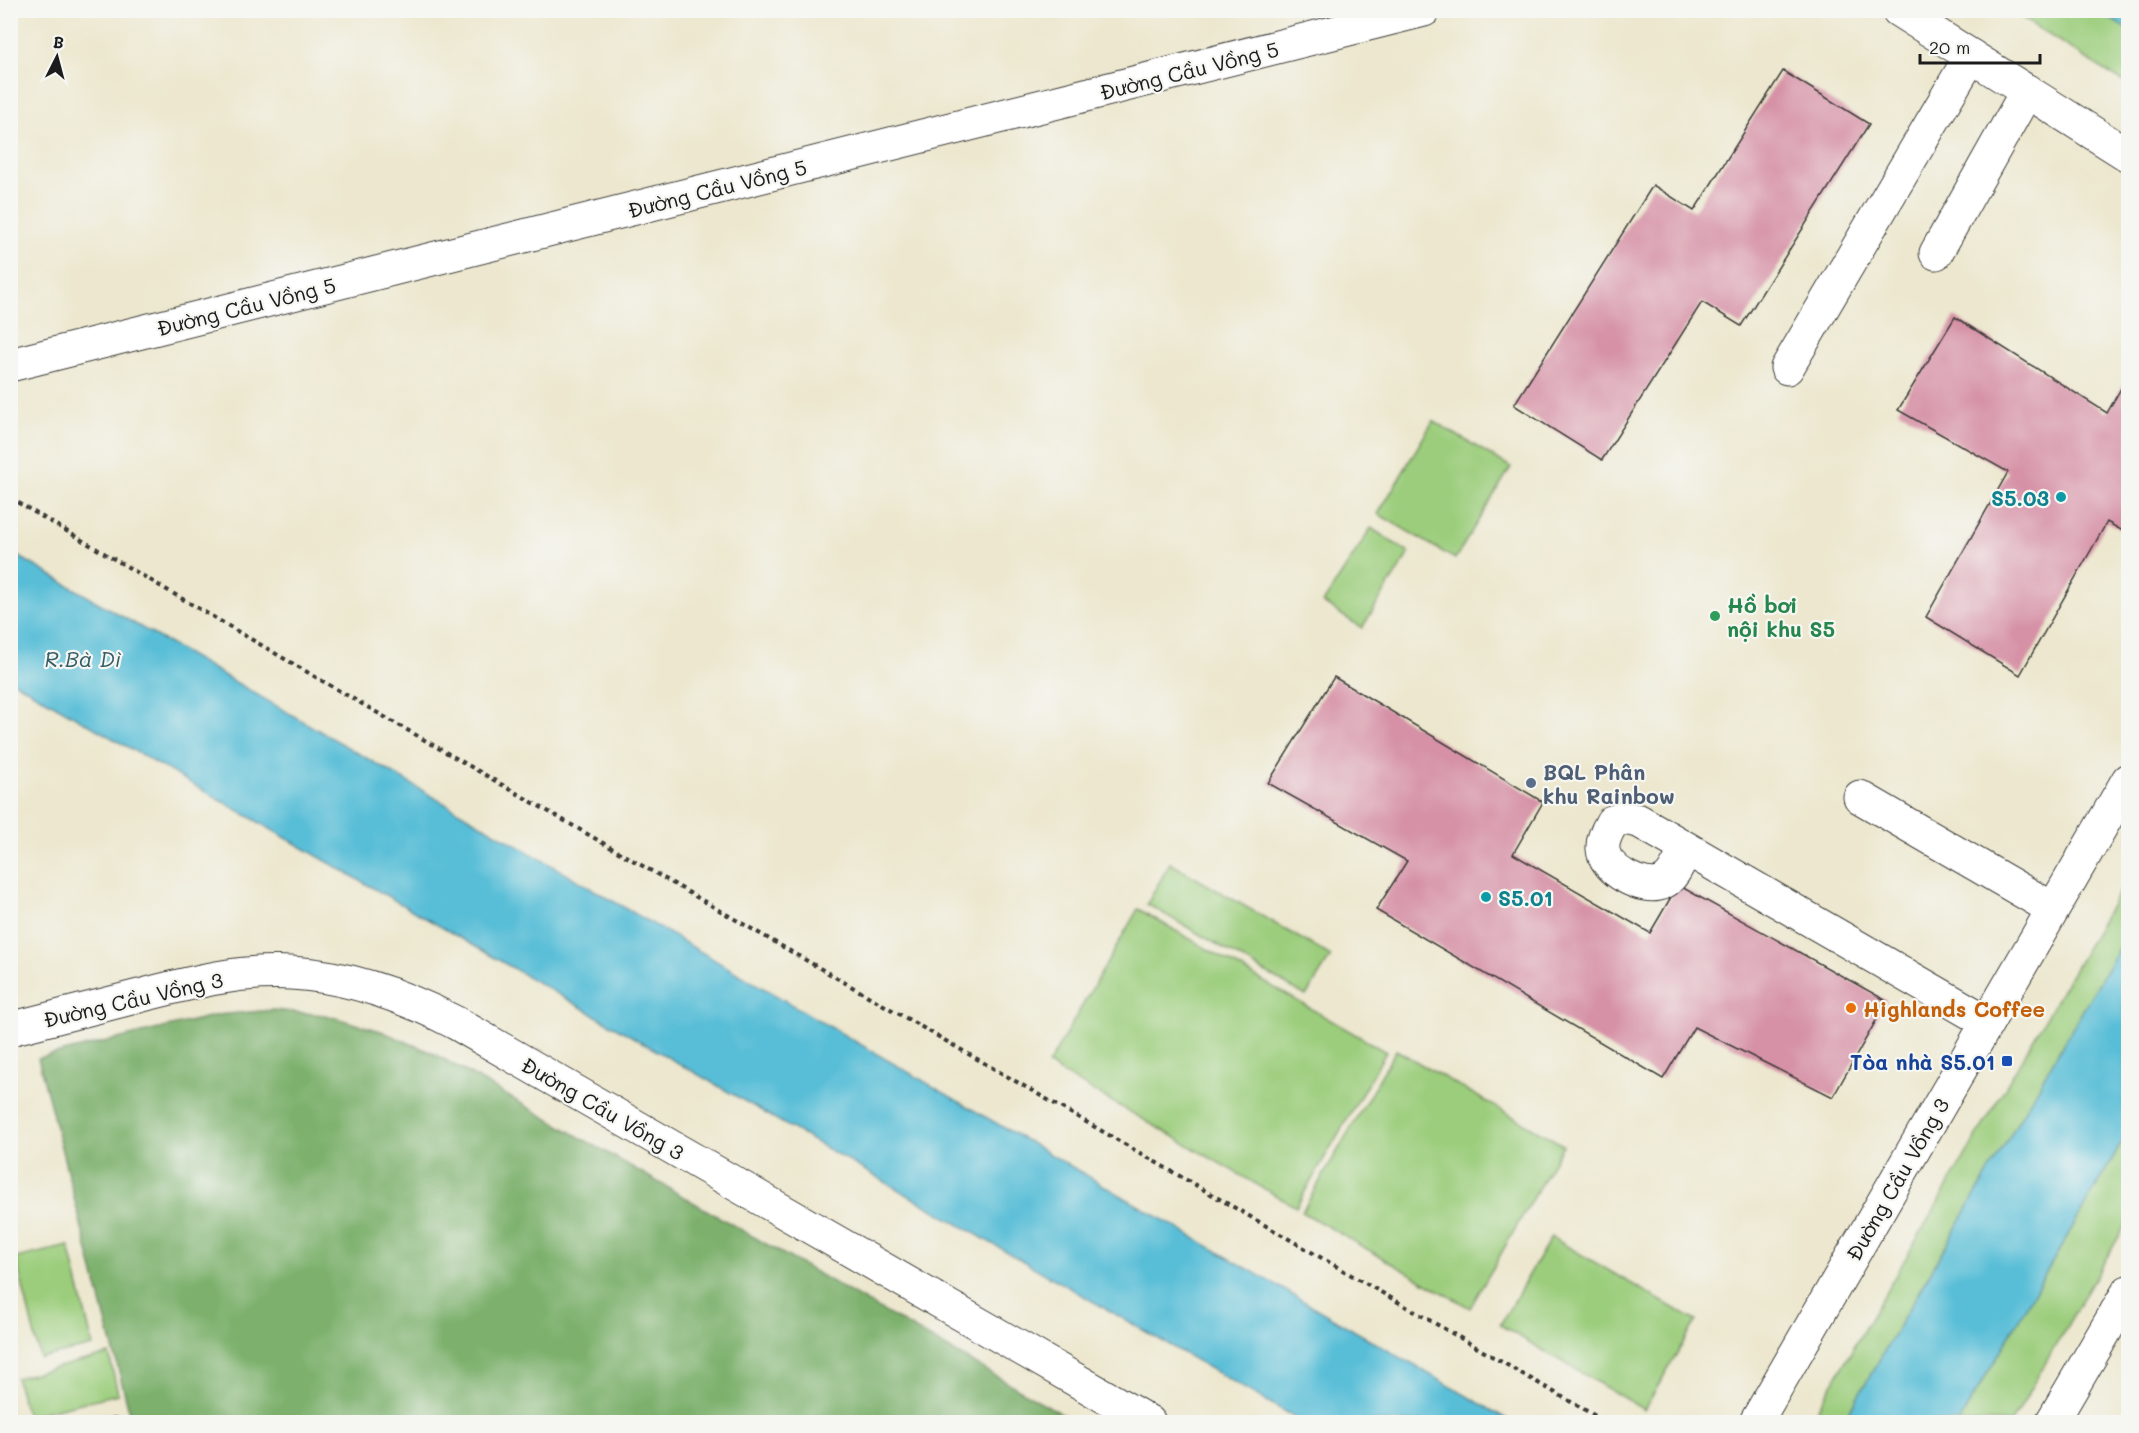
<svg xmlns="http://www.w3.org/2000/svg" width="2139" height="1433" font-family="Mali,sans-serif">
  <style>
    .green { fill: #9bcd7c; stroke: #5c744c; stroke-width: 1.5 }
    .forest { fill: #7cb06c; stroke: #4c6644; stroke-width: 1.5 }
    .water { fill: #59bed7; stroke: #3a6d7a; stroke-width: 1.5 }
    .building { fill: #d691a6 }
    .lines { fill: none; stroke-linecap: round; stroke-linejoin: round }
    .street-casing { stroke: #3b3a37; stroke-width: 35 }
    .highway-casing { stroke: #3b3a37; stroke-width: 35 }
    .path { stroke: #3b3a37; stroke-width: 4; stroke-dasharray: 4.5 4.5; stroke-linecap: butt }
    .street { stroke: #fff; stroke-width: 33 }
    .highway { stroke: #fff; stroke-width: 33 }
    .culture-dot { fill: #0f9aa8; stroke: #f6f6f2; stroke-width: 2 }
    .leisure-dot { fill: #2e9e5b; stroke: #f6f6f2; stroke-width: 2 }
    .service-dot { fill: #5c6f8a; stroke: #f6f6f2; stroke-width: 2 }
    .food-dot { fill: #e8710a; stroke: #f6f6f2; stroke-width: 2 }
    .transit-dot { fill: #1a4fb4; stroke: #f6f6f2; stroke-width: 2 }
    .labels { text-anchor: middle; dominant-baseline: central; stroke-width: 4.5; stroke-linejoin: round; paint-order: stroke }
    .street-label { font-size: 21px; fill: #1c1c1c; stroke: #f6f6f2 }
    .culture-label { font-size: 21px; font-weight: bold; fill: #0d838f; stroke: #f6f6f2; text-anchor: end }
    .leisure-label { font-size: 21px; font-weight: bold; fill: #27864d; stroke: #f6f6f2; text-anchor: start }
    .service-label { font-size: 21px; font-weight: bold; fill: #4e5e75; stroke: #f6f6f2; text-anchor: start }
    .food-label { font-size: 21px; font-weight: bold; fill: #c56008; stroke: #f6f6f2; text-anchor: start }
    .transit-label { font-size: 21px; font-weight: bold; fill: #164399; stroke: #f6f6f2; text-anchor: end }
    .water-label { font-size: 22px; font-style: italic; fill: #345d67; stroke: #f6f6f2 }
  </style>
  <rect width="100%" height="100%" fill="#f6f6f2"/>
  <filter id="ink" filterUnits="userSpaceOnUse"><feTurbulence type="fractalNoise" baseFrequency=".0167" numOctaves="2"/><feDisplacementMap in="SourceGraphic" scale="12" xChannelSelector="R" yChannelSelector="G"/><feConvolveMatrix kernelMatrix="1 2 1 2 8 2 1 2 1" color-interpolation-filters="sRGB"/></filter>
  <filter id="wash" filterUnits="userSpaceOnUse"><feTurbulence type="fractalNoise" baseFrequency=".008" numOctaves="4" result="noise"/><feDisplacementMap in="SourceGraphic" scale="24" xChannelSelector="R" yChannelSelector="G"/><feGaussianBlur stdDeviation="1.35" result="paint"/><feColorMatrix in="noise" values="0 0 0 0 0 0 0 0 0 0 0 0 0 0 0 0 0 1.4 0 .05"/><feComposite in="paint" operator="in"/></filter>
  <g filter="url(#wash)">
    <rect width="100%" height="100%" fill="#ece7ce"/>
    <g class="green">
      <path d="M 2011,11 L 2128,11 L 2128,85 Z"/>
      <path d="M 1433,421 L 1511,467 L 1455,559 L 1378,514 Z"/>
      <path d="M 1371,528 L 1409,553 L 1362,628 L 1323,603 Z"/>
      <path d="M 1170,863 L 1331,956 L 1306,996 L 1147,904 Z"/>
      <path d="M 2128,877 L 2128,933 L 1843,1422 L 1810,1422 Z"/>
      <path d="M 1138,909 L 1386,1052 L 1296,1207 L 1048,1065 Z"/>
      <path d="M 1396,1050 L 1563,1145 L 1470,1308 L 1302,1212 Z"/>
      <path d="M 2128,1132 L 2128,1221 L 2011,1422 L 1959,1422 Z"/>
      <path d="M 1551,1237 L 1696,1321 L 1644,1410 L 1500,1325 Z"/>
      <path d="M 69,1246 L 93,1346 L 40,1358 L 16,1258 Z"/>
      <path d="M 109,1354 L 118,1394 L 27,1416 L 16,1378 Z"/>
    </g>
    <path class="forest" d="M 272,1010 L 325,1015 L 381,1031 L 435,1054 L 1076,1422 L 132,1422 L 38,1058 L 217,1015 Z"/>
    <g class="water">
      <path d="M 2098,11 L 2128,11 L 2128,30 Z"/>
      <path d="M 11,552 L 1512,1422 L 1303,1422 L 11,680 Z"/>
      <path d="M 2128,933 L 2128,1132 L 1959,1422 L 1843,1422 Z"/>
    </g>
    <g id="blocks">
      <g class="building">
        <path d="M 1783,71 L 1869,124 L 1741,326 L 1702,302 L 1602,460 L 1514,405 L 1653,185 L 1694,211 Z"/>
        <path d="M 1955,317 L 2107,413 L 2128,376 L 2128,534 L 2107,522 L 2020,675 L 1926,617 L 2008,472 L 1898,410 Z"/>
        <path d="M 1334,677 L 1543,802 L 1513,854 L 1650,933 L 1678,885 L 1887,1001 L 1833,1097 L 1694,1027 L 1663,1079 L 1376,910 L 1407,861 L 1268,783 Z"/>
      </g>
    </g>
  </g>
  <g filter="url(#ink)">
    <use href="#blocks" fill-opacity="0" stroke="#3b3a37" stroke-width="1.5"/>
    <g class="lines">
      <defs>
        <g id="street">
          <path d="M 1898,10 L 2128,155"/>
          <path d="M 1936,253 L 2027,91"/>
          <path d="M 10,365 L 1424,10"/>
          <path d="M 1787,368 L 1971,56"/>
          <path d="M 1860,797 L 2053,909"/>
          <path d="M 1686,849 C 1680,860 1674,878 1662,883 C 1643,891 1604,870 1603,849 C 1602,839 1608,830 1612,822 L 1624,818 L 1639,821 L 1987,1022"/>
          <path d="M 10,1029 C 53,1018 96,1007 139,996 C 190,983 237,970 291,973 C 350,976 404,996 456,1023 L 1149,1422"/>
          <path d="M 1756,1422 L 2128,780"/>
        </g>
        <path id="highway" d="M 2052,1422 L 2128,1292"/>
      </defs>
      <use href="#street" class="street-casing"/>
      <use href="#highway" class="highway-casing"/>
      <g class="path">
        <path d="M 10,498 L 331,686 L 1606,1422"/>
        <path d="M 93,1422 L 115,1418 L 116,1422"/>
      </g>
      <use href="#street" class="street"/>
      <use href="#highway" class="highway"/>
    </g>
  </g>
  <g class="culture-dot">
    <circle cx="2061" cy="497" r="6"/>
    <circle cx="1486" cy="897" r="6"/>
  </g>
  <circle class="leisure-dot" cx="1715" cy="616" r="6"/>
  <circle class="service-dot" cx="1531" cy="783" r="6"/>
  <circle class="food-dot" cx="1851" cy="1008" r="6"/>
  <rect class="transit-dot" x="2001" y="1055" width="12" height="12" rx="3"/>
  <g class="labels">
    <g class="street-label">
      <text transform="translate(1189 70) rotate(-14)">Đường Cầu Vồng 5</text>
      <text transform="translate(717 188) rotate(-14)">Đường Cầu Vồng 5</text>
      <text transform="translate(246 306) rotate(-14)">Đường Cầu Vồng 5</text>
      <text transform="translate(133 999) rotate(-13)">Đường Cầu Vồng 3</text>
      <text transform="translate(603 1108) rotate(30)">Đường Cầu Vồng 3</text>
      <text transform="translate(1897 1179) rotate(-60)">Đường Cầu Vồng 3</text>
    </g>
    <g class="culture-label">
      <text x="2049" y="497">S5.03</text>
      <text x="1498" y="897" text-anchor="start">S5.01</text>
    </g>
    <g class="leisure-label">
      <text x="1727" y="604">Hồ bơi<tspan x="1727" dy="24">nội khu S5</tspan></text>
    </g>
    <g class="service-label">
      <text x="1543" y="771">BQL Phân<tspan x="1543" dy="24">khu Rainbow</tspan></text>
    </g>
    <g class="food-label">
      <text x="1863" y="1008">Highlands Coffee</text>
    </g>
    <g class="transit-label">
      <text x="1995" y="1061">Tòa nhà S5.01</text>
    </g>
    <g class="water-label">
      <text x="83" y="658">R.Bà Dì</text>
    </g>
  </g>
  <rect width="2139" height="1433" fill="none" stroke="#f6f6f2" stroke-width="36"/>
  <g transform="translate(57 57) rotate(6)" stroke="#f6f6f2" stroke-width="4.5" paint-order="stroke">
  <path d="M0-4.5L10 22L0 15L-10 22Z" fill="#1c1c1c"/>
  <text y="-9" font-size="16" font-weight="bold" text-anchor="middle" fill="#1c1c1c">B</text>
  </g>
  <path d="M1920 54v9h120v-9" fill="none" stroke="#1c1c1c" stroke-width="3"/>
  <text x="1929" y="54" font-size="18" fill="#1c1c1c" stroke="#f6f6f2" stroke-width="4.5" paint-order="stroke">20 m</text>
</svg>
